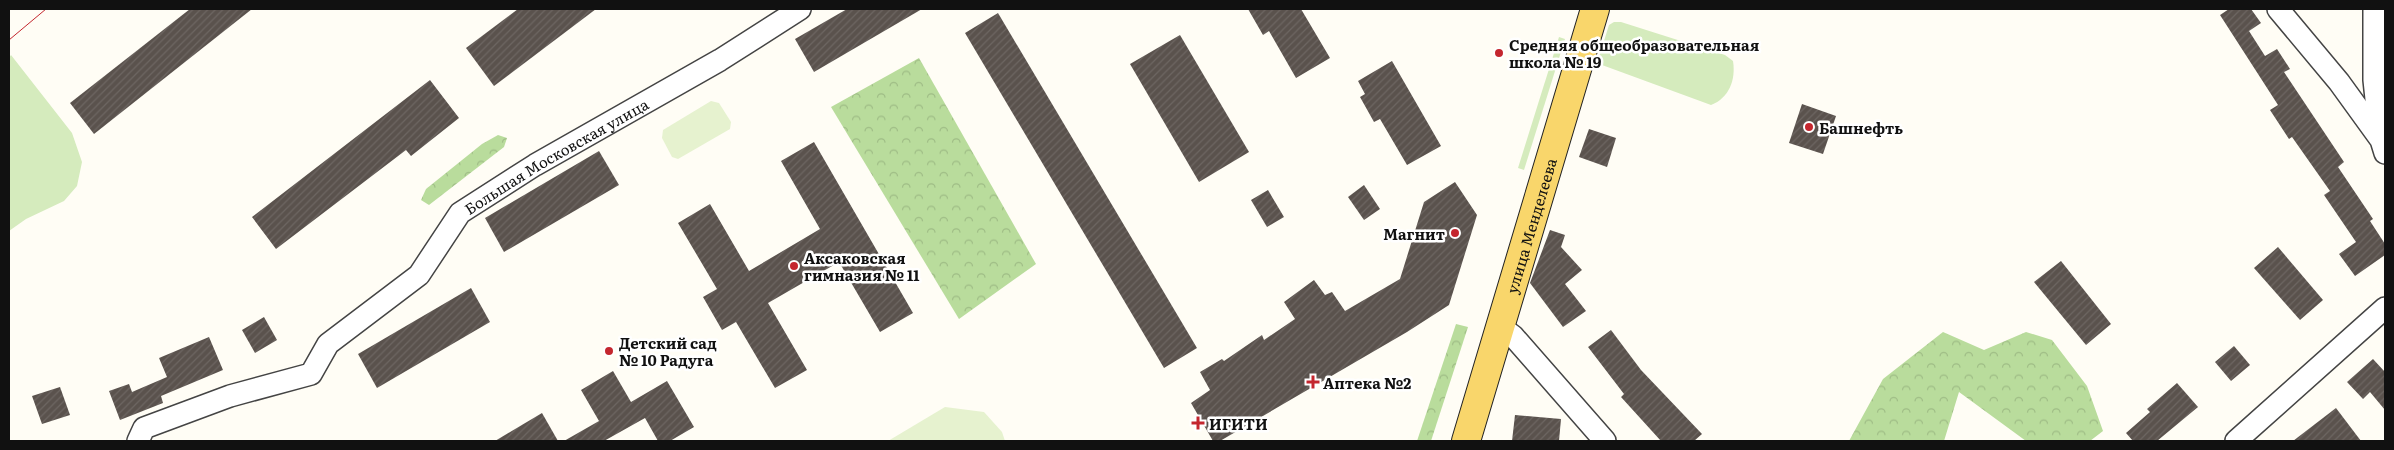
<svg xmlns="http://www.w3.org/2000/svg" width="2394" height="450" font-family="Literata,serif">
  <style>
    .grass { fill: #d5ebbd }
    .forest { fill: url(#forest-crowns) }
    .pitch { fill: #e6f2cf }
    .building { fill: url(#building-hatch) }
    .lines { fill: none; stroke-linecap: round; stroke-linejoin: round }
    .minor-casing { stroke: #444; stroke-width: 24 }
    .major-casing { stroke: #222; stroke-width: 30 }
    .minor { stroke: #fff; stroke-width: 21 }
    .major { stroke: #f9d66b; stroke-width: 28 }
    .tram { stroke: #c4262e; stroke-width: 1 }
    .poi-dot { fill: #c4262e; stroke: #fff; stroke-width: 2 }
    .labels { text-anchor: middle; dominant-baseline: central; stroke-width: 5; stroke-linejoin: round; paint-order: stroke }
    .poi-label { font-size: 15px; font-weight: bold; fill: #111; stroke: #fff; text-anchor: start }
    .street-label { font-size: 15px; fill: #111; stroke: #fff }
  </style>
  <defs>
    <pattern id="forest-crowns" width="20" height="18" patternUnits="userSpaceOnUse" patternTransform="scale(1.25)"><rect width="20" height="18" fill="#b9dc9c"/><path d="M2 6a3 3 0 1 1 6 0M12 15a3 3 0 1 1 6 0" fill="none" stroke="#9ebc85"/></pattern>
    <pattern id="building-hatch" width="6" height="6" patternUnits="userSpaceOnUse" patternTransform="scale(1.25)"><rect width="6" height="6" fill="#5a524d"/><path d="M-1 1l2-2M0 6l6-6M5 7l2-2" fill="none" stroke="#6d6662"/></pattern>
  </defs>
  <rect width="100%" height="100%" fill="#fffdf5"/>
  <g class="grass">
    <path d="M 1614,22 L 1621,22 L 1725,55 L 1733,61 C 1736,80 1729,98 1711,105 L 1602,65 L 1599,57 L 1609,25 Z"/>
    <path d="M 1559,37 L 1565,39 L 1524,170 L 1518,168 Z"/>
    <path d="M 11,55 L 72,133 L 82,162 L 77,186 L 64,201 L 26,219 L 9,231 L 9,58 Z"/>
  </g>
  <g class="forest">
    <path d="M 919,58 L 1036,264 L 959,319 L 831,107 Z"/>
    <path d="M 498,135 L 507,138 L 504,147 L 429,205 L 421,200 L 426,189 L 482,144 Z"/>
    <path d="M 1456,324 L 1468,327 L 1431,441 L 1417,441 Z"/>
    <path d="M 1943,332 L 1984,350 L 2026,332 L 2052,340 L 2087,386 L 2103,431 L 2090,441 L 2026,441 L 1959,392 L 1944,441 L 1849,441 L 1883,379 Z"/>
  </g>
  <g class="pitch">
    <path d="M 711,101 L 719,103 L 731,122 L 730,129 L 678,159 L 672,157 L 662,138 L 663,130 Z"/>
    <path d="M 945,407 L 984,412 L 1002,432 L 1005,441 L 888,441 Z"/>
  </g>
  <g class="building">
    <path d="M 190,9 L 252,9 L 94,134 L 70,103 Z"/>
    <path d="M 518,9 L 596,9 L 494,86 L 466,48 Z"/>
    <path d="M 847,9 L 922,9 L 814,72 L 795,39 Z"/>
    <path d="M 1248,9 L 1301,9 L 1330,58 L 1296,78 L 1269,31 L 1263,35 Z"/>
    <path d="M 2229,9 L 2251,9 L 2261,23 L 2249,31 L 2265,56 L 2277,49 L 2290,69 L 2284,72 L 2344,162 L 2338,167 L 2373,219 L 2370,221 L 2385,244 L 2385,255 L 2355,276 L 2339,254 L 2356,242 L 2324,195 L 2330,191 L 2292,137 L 2289,139 L 2270,110 L 2278,105 L 2220,15 Z"/>
    <path d="M 998,13 L 1197,348 L 1164,368 L 965,33 Z"/>
    <path d="M 1180,35 L 1249,152 L 1199,182 L 1130,64 Z"/>
    <path d="M 1392,61 L 1441,146 L 1407,165 L 1380,119 L 1374,122 L 1360,97 L 1365,94 L 1358,81 Z"/>
    <path d="M 430,80 L 459,118 L 411,156 L 406,150 L 276,249 L 252,217 Z"/>
    <path d="M 1802,104 L 1836,116 L 1823,154 L 1789,143 Z"/>
    <path d="M 1589,129 L 1616,138 L 1607,167 L 1579,157 Z"/>
    <path d="M 814,142 L 913,313 L 880,332 L 839,262 L 768,303 L 807,370 L 775,388 L 736,322 L 722,330 L 703,297 L 717,289 L 678,223 L 710,204 L 749,271 L 820,229 L 781,161 Z"/>
    <path d="M 599,151 L 619,185 L 504,252 L 485,218 Z"/>
    <path d="M 1455,182 L 1477,215 L 1449,305 L 1407,332 L 1220,441 L 1213,441 L 1191,403 L 1210,390 L 1200,372 L 1222,359 L 1224,361 L 1262,335 L 1264,340 L 1295,319 L 1284,302 L 1314,280 L 1325,295 L 1332,292 L 1345,311 L 1400,279 L 1424,202 Z"/>
    <path d="M 1364,185 L 1380,209 L 1364,220 L 1348,197 Z"/>
    <path d="M 1268,190 L 1284,217 L 1267,227 L 1251,200 Z"/>
    <path d="M 1550,230 L 1565,235 L 1561,247 L 1582,270 L 1565,284 L 1586,311 L 1563,327 L 1530,283 Z"/>
    <path d="M 2278,247 L 2323,300 L 2300,320 L 2254,268 Z"/>
    <path d="M 2061,261 L 2111,324 L 2086,345 L 2034,282 Z"/>
    <path d="M 471,288 L 490,322 L 377,388 L 358,354 Z"/>
    <path d="M 264,317 L 277,340 L 255,353 L 242,330 Z"/>
    <path d="M 1611,330 L 1641,370 L 1702,434 L 1694,441 L 1661,441 L 1621,397 L 1624,394 L 1588,347 Z"/>
    <path d="M 209,337 L 223,370 L 161,396 L 163,403 L 120,420 L 109,391 L 129,384 L 132,392 L 167,377 L 159,358 Z"/>
    <path d="M 2234,346 L 2250,365 L 2231,381 L 2215,362 Z"/>
    <path d="M 2373,359 L 2385,372 L 2385,410 L 2370,392 L 2363,399 L 2347,382 Z"/>
    <path d="M 613,371 L 631,402 L 667,381 L 694,427 L 670,441 L 658,441 L 645,418 L 604,441 L 564,441 L 599,421 L 581,390 Z"/>
    <path d="M 2177,383 L 2198,407 L 2157,441 L 2133,441 L 2126,433 L 2150,412 L 2147,409 Z"/>
    <path d="M 60,387 L 70,415 L 42,424 L 32,396 Z"/>
    <path d="M 2336,408 L 2361,441 L 2293,441 Z"/>
    <path d="M 542,413 L 558,441 L 495,441 Z"/>
    <path d="M 1515,415 L 1561,419 L 1559,441 L 1512,441 Z"/>
  </g>
  <g class="lines">
    <defs>
      <g id="minor">
        <path d="M 2278,9 L 2339,82 L 2381,140 L 2385,153"/>
        <path d="M 2374,9 L 2374,80 L 2380,137"/>
        <path d="M 1501,327 L 1513,336 L 1605,441"/>
        <path id="s1" d="M 138,441 L 144,428 L 230,396 L 311,374 L 328,344 L 419,275 L 460,213 L 535,165 L 720,60 L 800,9"/>
        <path d="M 2236,441 L 2385,308"/>
      </g>
      <g id="major">
        <path id="s2" d="M 1466,441 L 1595,9"/>
      </g>
    </defs>
    <use href="#minor" class="minor-casing"/>
    <use href="#major" class="major-casing"/>
    <use href="#minor" class="minor"/>
    <use href="#major" class="major"/>
    <path class="tram" d="M 9,40 L 46,9"/>
  </g>
  <g class="poi-dot">
    <circle cx="1499" cy="53" r="5"/>
    <circle cx="1809" cy="127" r="5"/>
    <circle cx="1455" cy="233" r="5"/>
    <circle cx="794" cy="266" r="5"/>
    <circle cx="609" cy="351" r="5"/>
    <path d="M1310.5 374.5h5v5h5v5h-5v5h-5v-5h-5v-5h5z"/>
    <path d="M1195.5 415.5h5v5h5v5h-5v5h-5v-5h-5v-5h5z"/>
  </g>
  <g class="labels">
    <g class="poi-label">
      <text x="1509" y="44">Средняя общеобразовательная<tspan x="1509" dy="17">школа № 19</tspan></text>
      <text x="1819" y="127">Башнефть</text>
      <text x="1445" y="233" text-anchor="end">Магнит</text>
      <text x="804" y="257">Аксаковская<tspan x="804" dy="17">гимназия № 11</tspan></text>
      <text x="619" y="342">Детский сад<tspan x="619" dy="17">№ 10 Радуга</tspan></text>
      <text x="1323" y="382">Аптека №2</text>
      <text x="1209" y="423">ИГИТИ</text>
    </g>
    <g class="street-label">
      <text stroke="none"><textPath href="#s1" startOffset="525">Большая Московская улица</textPath></text>
      <text stroke="none"><textPath href="#s2" startOffset="225">улица Менделеева</textPath></text>
    </g>
  </g>
  <rect width="2394" height="450" fill="none" stroke="#111111" stroke-width="20"/>
</svg>
